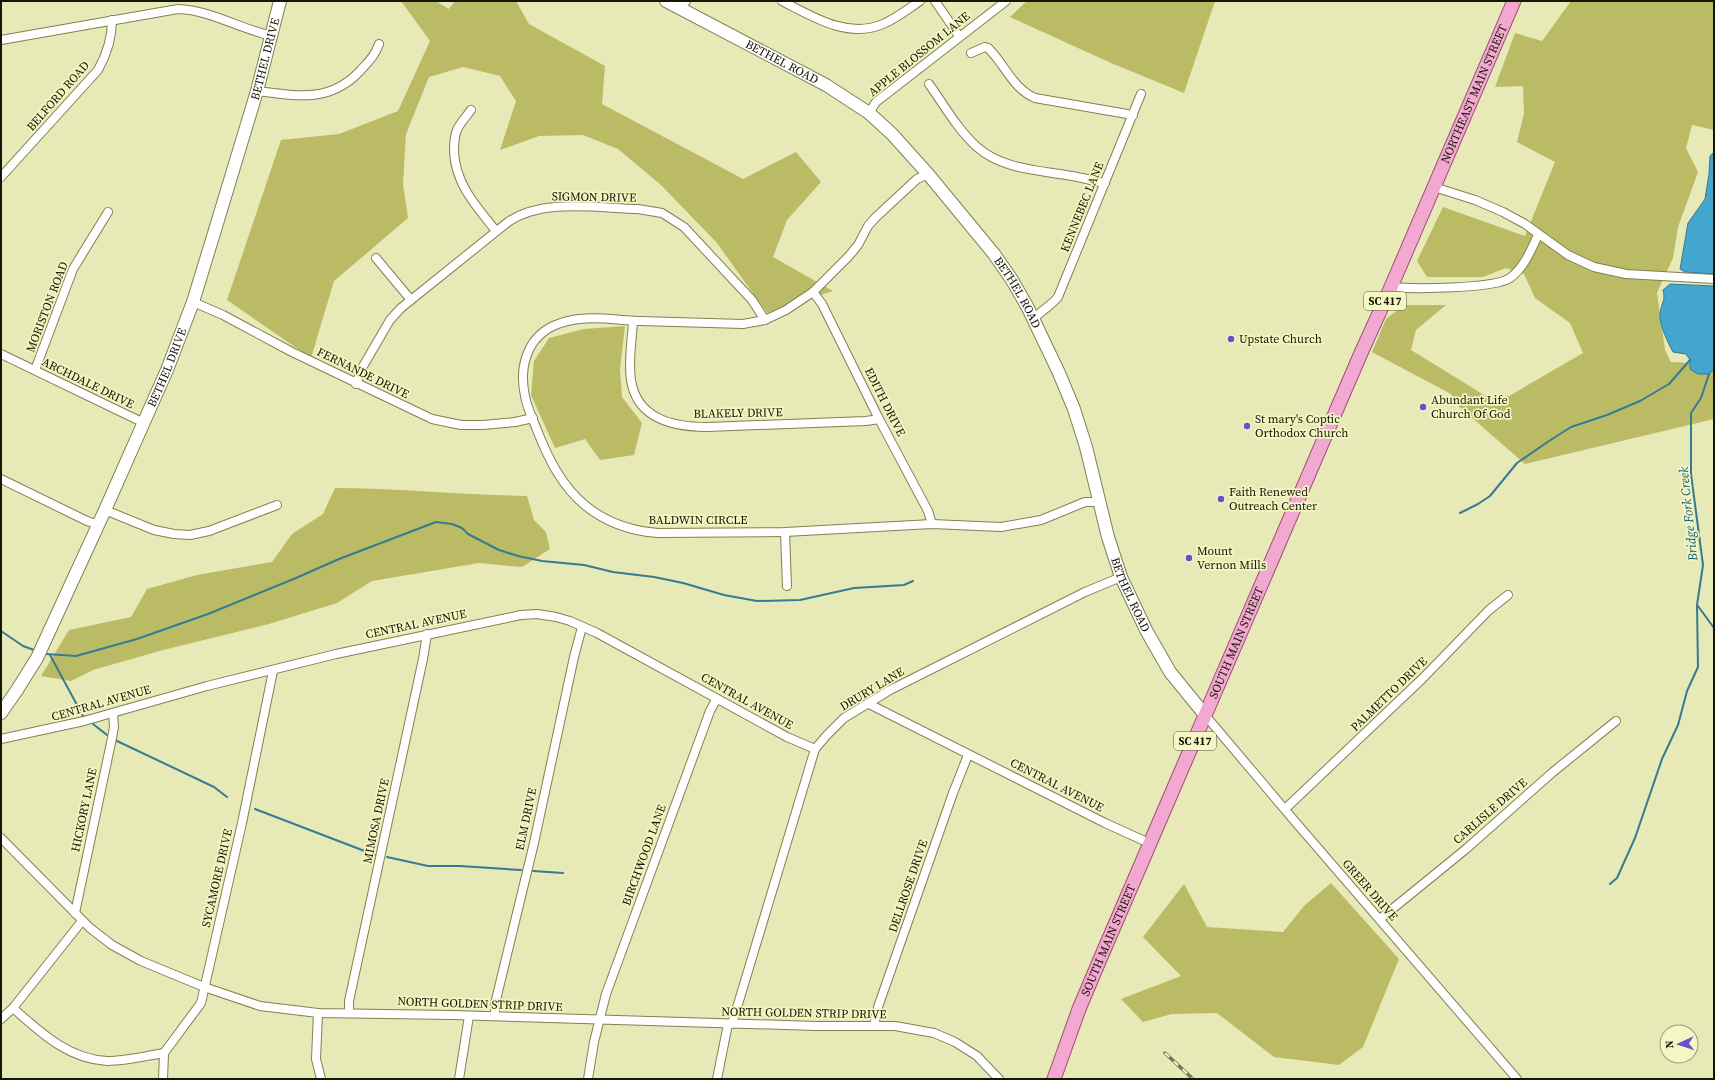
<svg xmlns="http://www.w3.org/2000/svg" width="1715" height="1080" font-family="'Source Serif 4',serif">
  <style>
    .forest { fill: #bb6 }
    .water { fill: #43a6cf; stroke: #367b92 }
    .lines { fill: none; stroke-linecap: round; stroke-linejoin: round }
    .stream { stroke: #367b92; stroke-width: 2 }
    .street-casing { stroke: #818154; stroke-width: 10 }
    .secondary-casing { stroke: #818154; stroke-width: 14 }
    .primary-casing { stroke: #9f4f74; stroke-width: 15 }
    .street { stroke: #fff; stroke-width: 8 }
    .secondary { stroke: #fff; stroke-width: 12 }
    .primary { stroke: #f2a8d0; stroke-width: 13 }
    .rail-casing { stroke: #767756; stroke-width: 3.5 }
    .rail { stroke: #f4f6c4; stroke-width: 2; stroke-dasharray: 6; stroke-linecap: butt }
    .poi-dot { fill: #6a4fc8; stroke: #f4f6c4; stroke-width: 1.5 }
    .labels { text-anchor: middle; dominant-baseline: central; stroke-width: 3.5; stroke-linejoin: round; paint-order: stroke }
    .shield { fill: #f4f6c4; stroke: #59593e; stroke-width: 1 }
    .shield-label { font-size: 11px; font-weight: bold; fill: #161604 }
    .street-label { font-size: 12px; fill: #161604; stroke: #f4f6c4 }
    .poi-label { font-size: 12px; fill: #161604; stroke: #f4f6c4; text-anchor: start }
    .water-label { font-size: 13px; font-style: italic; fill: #115e7a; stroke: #f4f6c4 }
  </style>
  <rect width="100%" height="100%" fill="#e7e9b7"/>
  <g class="forest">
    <path d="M 401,1 L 436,1 L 449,9 L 455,1 L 516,1 L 529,24 L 605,66 L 602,104 L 743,179 L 796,152 L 821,182 L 787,220 L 773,257 L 833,291 L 767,313 L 717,243 L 661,185 L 618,149 L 583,135 L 539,136 L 500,150 L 516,101 L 500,76 L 463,67 L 429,77 L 406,134 L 403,184 L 408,218 L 334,281 L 311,358 L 227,300 L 281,140 L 339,134 L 398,111 L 430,41 Z"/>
    <path d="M 1027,1 L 1215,1 L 1184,93 L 1111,63 L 1010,17 Z"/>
    <path d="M 1571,1 L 1714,1 L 1714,130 L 1692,125 L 1686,148 L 1698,172 L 1678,227 L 1673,258 L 1657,293 L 1665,350 L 1671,362 L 1714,364 L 1714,419 L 1525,464 L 1455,403 L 1451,394 L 1372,352 L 1386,319 L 1404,305 L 1446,305 L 1416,330 L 1411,350 L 1497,403 L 1583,353 L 1570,323 L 1535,298 L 1524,274 L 1506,268 L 1483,277 L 1427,277 L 1417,261 L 1443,207 L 1525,236 L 1555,162 L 1517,142 L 1524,114 L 1523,86 L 1495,87 L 1515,33 L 1542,41 Z"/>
    <path d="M 625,326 L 620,369 L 622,397 L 642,423 L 634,455 L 600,460 L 585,439 L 555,448 L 531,395 L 534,361 L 549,338 L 584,329 Z"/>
    <path d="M 335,488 C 399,488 463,495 527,496 L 534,520 L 546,532 L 550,549 L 522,567 L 479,563 L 372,581 L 337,603 L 269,624 L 163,650 L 93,670 L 71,681 L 41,676 L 69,630 L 131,617 L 147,589 L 197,575 L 272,562 L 292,534 L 323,514 Z"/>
    <path d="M 1331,883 L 1399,959 L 1363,1047 L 1339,1065 L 1274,1057 L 1217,1013 L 1172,1014 L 1143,1022 L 1121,999 L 1181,976 L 1143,937 L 1184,884 L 1207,927 L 1283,932 L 1304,906 Z"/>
  </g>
  <g class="water">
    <path d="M 1714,152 L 1714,274 L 1685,272 L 1680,269 L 1688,223 L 1705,199 L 1709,174 L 1710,156 Z"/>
    <path d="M 1670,284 L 1714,286 L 1714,369 L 1709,374 L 1698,374 L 1690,369 L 1690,360 L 1686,354 L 1673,352 C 1668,343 1659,324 1660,314 C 1661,303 1666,301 1663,290 Z"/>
  </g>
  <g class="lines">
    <g class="stream">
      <path d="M 1460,513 L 1478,504 L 1490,496 L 1517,463 L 1549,441 L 1571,427 L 1607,415 L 1640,401 L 1669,384 L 1690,360"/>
      <path d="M 1698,606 L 1714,628"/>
      <path d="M 1,631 L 23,646 L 34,650"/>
      <path d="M 46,654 L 76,656 L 137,639 L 208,614 L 296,578 L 339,559 L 436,522 L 452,524 L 462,528 L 468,534 L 499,550 L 518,556 L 542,561 L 584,565 L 613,572 L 654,577 L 683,583 L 724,595 L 757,601 L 800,600 L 854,588 L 904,585 L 913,581"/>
      <path d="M 50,655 L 83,716"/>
      <path d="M 93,724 L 107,735"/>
      <path d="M 117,741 L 214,787 L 227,797"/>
      <path d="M 255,809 L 375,855"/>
      <path d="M 387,857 L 428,866 L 460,866 L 521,870"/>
      <path d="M 533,871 L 563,873"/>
      <path d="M 1610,884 L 1617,878 L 1635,838 L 1662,759 L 1678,725 L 1687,691 L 1698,667 L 1697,605 L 1703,565 L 1691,474 L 1691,413 L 1701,398 L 1709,374"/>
    </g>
    <defs>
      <g id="street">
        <path d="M 782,1 C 813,17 848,39 883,24 C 897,18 908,9 920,1"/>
        <path d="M 935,1 L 959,36"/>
        <path d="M 682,8 L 686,1"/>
        <path d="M 1,40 L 178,9 C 210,10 240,29 272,36"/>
        <path d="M 971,53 L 985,47 L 988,48 C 1005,64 1012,88 1035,98 L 1133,115"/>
        <path d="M 929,84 C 944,105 958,130 977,147 C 1003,170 1040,170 1072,176 C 1083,178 1094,181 1105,183"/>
        <path d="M 257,91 C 297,96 330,103 360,71 C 368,62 375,56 379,44"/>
        <path d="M 471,110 C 466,117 460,123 457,130 C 454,137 454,144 454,151 C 455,184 477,207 496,231"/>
        <path d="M 869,113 L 876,102 L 1006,1"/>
        <path d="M 928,174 L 917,179 L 875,218 L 868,226 L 858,245 L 849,256 L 813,292 L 786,310 L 765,320 L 743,324 C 708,323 674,322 640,321 C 611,320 580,313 553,326 C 526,339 519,369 525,396 C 527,408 533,419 537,430 C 548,458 562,487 586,506 C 607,523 632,531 658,533 L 785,532 L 932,524 L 1001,527 L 1041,520 L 1085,502 L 1098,502"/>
        <path d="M 1,177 L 98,70 C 107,54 112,38 112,20"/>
        <path d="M 1434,187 L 1475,200 L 1503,212 L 1525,224 L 1568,255 L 1594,267 L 1626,274 L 1714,279"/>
        <path d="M 376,258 L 411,300"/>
        <path d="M 1391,287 C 1413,289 1494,289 1510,278 C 1524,268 1531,250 1538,235"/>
        <path d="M 813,292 L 822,304 L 879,419 L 928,511 L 932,524"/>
        <path d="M 193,302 L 223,315 L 292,352 L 432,419 L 461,425 L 483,425 L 515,422 L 533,418"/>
        <path d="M 1033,320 C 1040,311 1051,306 1058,297 L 1141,94"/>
        <path d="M 633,321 C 632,340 628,361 631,380 C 637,419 673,427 707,427 L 866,421 L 879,419"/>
        <path d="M 1,354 L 144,423"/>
        <path d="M 35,370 L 73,269 L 108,212"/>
        <path d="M 356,384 L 362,368 L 390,320 L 401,308 L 508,222 C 543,198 597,208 638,209 L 662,213 L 684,227 L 752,300 L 765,320"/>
        <path d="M 1,479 L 87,521 L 99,525"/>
        <path d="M 105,510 L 154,530 L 174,534 L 190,535 L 209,531 L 277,505"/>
        <path d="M 785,532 L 787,586"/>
        <path d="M 869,704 L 1105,823 L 1149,843"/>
        <path d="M 1205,715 L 1292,818 L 1517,1079"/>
        <path d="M 1,739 L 84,721 L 207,686 L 336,654 L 521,615 L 537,614 L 556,617 L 570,621 L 597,633 L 787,737 L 815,749"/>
        <path d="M 1285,809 L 1422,679 L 1489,610 L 1508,595"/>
        <path d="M 1,838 L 90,928 L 112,945 L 141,961 L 204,987 L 260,1006 L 318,1013 L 452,1015 L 816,1026 L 895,1026 L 934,1033 L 955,1042 L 977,1056 L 999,1079"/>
        <path d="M 75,913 L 112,738 L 114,727 L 113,713"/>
        <path d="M 1380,919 L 1466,849 L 1553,772 L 1616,721"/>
        <path d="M 13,1008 C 40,1032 68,1059 107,1061 C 126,1061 145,1056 164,1053"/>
        <path d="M 318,1013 L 316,1059 L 321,1079"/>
        <path d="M 349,1013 L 349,1001 L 423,659 L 427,634"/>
        <path d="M 495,1016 L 495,1004 L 534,843 L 574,657 L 582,627"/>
        <path d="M 1,1019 L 13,1008 L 82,921"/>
        <path d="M 732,1024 L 815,749 L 827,735 L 844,718 L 890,690 L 1085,592 L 1121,577"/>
        <path d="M 874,1026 L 878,1007 L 953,793 L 968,755"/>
        <path d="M 163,1079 L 164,1053 L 201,1003 L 242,823 L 273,671"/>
        <path d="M 459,1079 L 469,1016"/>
        <path d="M 588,1079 L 594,1042 L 606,994 L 710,711 L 716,700"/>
        <path d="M 717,1079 L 728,1024"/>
      </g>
      <g id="secondary">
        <path id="s1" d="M 666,1 L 826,85 L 869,113 L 892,134 L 928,174 L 994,254 L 1012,280 L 1028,308 L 1059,373 L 1074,409 L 1086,447 L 1108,537 L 1121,577 L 1146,630 L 1170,672 L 1205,715"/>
        <path id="s2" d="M 1,713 L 17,690 L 37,658 L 105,510 L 167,370 L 193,302 L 215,230 L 257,91 L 280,1"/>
      </g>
      <g id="primary">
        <path id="s3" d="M 1054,1079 L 1079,1009 L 1098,964 L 1361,353 L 1391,287 L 1514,1"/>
      </g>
    </defs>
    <use href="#street" class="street-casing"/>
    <use href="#secondary" class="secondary-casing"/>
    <use href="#primary" class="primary-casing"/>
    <use href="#street" class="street"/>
    <use href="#secondary" class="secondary"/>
    <use href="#primary" class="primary"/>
    <defs>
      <path id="rail" d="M 1165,1053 L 1193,1079"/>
    </defs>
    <use href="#rail" class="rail-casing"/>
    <use href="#rail" class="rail"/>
  </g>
  <g class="poi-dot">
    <circle cx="1231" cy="339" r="4"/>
    <circle cx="1423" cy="407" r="4"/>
    <circle cx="1247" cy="426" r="4"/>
    <circle cx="1221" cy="499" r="4"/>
    <circle cx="1189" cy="558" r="4"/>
  </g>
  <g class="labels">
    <g class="shield">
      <rect x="1364" y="292" width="42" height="18" rx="3"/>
      <rect x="1174" y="732" width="42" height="18" rx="3"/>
    </g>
    <g class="shield-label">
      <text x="1385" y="301">SC 417</text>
      <text x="1195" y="741">SC 417</text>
    </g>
    <g class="street-label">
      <text transform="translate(919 54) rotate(-39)">APPLE BLOSSOM LANE</text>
      <text stroke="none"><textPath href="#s2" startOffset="708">BETHEL DRIVE</textPath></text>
      <text stroke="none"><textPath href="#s1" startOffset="131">BETHEL ROAD</textPath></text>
      <text stroke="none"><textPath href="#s3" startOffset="1071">NORTHEAST MAIN STREET</textPath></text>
      <text transform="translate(58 96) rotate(-49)">BELFORD ROAD</text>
      <text transform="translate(594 197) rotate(1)">SIGMON DRIVE</text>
      <text transform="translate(1082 207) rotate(-68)">KENNEBEC LANE</text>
      <text stroke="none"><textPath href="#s1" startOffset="466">BETHEL ROAD</textPath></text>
      <text transform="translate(47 307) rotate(-69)">MORISTON ROAD</text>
      <text stroke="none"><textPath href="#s2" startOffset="384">BETHEL DRIVE</textPath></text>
      <text transform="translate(363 373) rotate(26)">FERNANDE DRIVE</text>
      <text transform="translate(88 383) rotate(26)">ARCHDALE DRIVE</text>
      <text transform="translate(885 402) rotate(63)">EDITH DRIVE</text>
      <text transform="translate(738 413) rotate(-1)">BLAKELY DRIVE</text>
      <text x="698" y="520">BALDWIN CIRCLE</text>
      <text stroke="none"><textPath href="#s1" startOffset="790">BETHEL ROAD</textPath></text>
      <text transform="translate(416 624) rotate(-12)">CENTRAL AVENUE</text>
      <text stroke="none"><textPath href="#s3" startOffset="473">SOUTH MAIN STREET</textPath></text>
      <text transform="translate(872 689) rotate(-31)">DRURY LANE</text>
      <text transform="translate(1389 694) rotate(-44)">PALMETTO DRIVE</text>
      <text transform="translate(747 701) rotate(29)">CENTRAL AVENUE</text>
      <text transform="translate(101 703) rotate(-16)">CENTRAL AVENUE</text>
      <text transform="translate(1057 785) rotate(27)">CENTRAL AVENUE</text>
      <text transform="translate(84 810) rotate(-78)">HICKORY LANE</text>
      <text transform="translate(1490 811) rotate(-41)">CARLISLE DRIVE</text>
      <text transform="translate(526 819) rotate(-78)">ELM DRIVE</text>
      <text transform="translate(376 821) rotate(-78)">MIMOSA DRIVE</text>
      <text transform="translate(644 855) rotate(-70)">BIRCHWOOD LANE</text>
      <text transform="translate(217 878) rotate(-77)">SYCAMORE DRIVE</text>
      <text transform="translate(908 886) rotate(-71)">DELLROSE DRIVE</text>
      <text transform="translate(1370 890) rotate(49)">GREER DRIVE</text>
      <text stroke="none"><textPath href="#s3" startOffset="149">SOUTH MAIN STREET</textPath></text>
      <text transform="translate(480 1004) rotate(2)">NORTH GOLDEN STRIP DRIVE</text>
      <text transform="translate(804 1013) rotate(1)">NORTH GOLDEN STRIP DRIVE</text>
    </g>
    <g class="poi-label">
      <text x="1239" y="339">Upstate Church</text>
      <text x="1431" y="400">Abundant Life<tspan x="1431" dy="14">Church Of God</tspan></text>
      <text x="1255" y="419">St mary's Coptic<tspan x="1255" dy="14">Orthodox Church</tspan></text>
      <text x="1229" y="492">Faith Renewed<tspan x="1229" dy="14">Outreach Center</tspan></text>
      <text x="1197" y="551">Mount<tspan x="1197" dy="14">Vernon Mills</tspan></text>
    </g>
    <g class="water-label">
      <text transform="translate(1688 514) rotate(-96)">Bridge Fork Creek</text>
    </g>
  </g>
  <rect width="1715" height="1080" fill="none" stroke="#161604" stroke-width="4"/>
  <g transform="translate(1679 1044) rotate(267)"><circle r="19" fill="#f4f6c4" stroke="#9b9c77"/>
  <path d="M0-3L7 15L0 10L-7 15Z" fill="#6a4fc8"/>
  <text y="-6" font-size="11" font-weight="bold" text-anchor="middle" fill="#161604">N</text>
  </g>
</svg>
